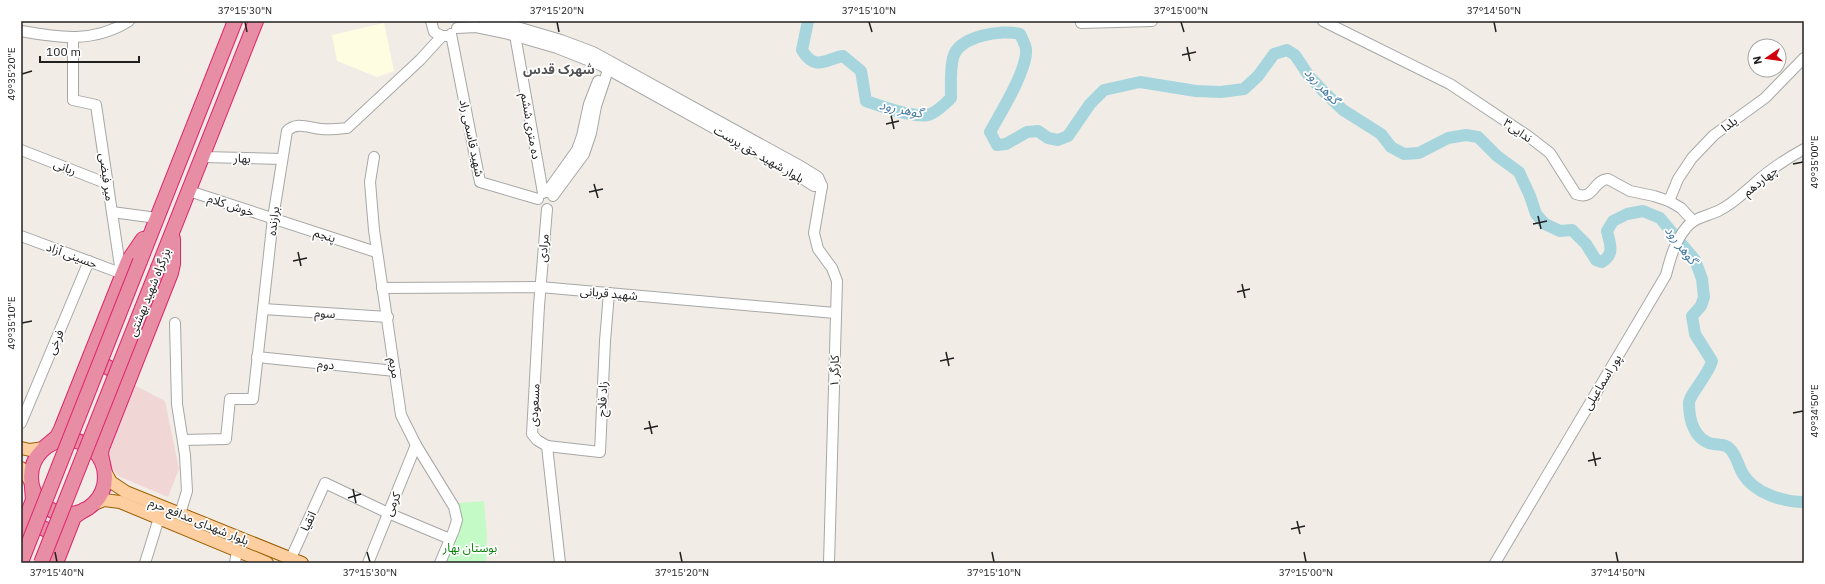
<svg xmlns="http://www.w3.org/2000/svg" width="1825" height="584" font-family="'IBM Plex Sans','Noto Sans Arabic',sans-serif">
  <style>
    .commercial { fill: #f1d6d6 }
    .education { fill: #fffde1 }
    .park { fill: #c4fac5 }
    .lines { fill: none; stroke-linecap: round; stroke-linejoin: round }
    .river { stroke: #a7d5de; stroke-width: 12 }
    .minor-casing { stroke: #a7a7a7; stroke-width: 12 }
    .major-casing { stroke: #9c5e00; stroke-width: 14 }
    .highway-casing { stroke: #dd2570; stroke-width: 16 }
    .minor { stroke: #fff; stroke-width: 10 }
    .major { stroke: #fdce9f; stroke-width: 12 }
    .highway { stroke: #e88ea4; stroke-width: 14 }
    .highway-bridge-casing { stroke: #dd2570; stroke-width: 16; stroke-linecap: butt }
    .highway-bridge { stroke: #e88ea4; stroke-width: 14 }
    .ticks { fill: none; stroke: #202020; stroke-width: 1.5 }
    .labels { text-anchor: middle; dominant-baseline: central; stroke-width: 3.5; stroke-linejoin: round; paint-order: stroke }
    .street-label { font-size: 12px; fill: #202020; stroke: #fff }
    .park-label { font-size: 12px; fill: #0b810d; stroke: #fff }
    .neighbourhood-label { font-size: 13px; font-weight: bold; fill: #535353; stroke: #fff }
    .water-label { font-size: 13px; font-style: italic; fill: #4579a1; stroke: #fff }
    .neatline { fill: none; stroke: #202020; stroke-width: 1.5 }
    .ticks-label { font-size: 10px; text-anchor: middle; fill: #202020 }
  </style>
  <rect width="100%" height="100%" fill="#f1ede6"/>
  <path class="commercial" d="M 130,383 L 165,401 L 179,469 L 168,497 L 118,476 L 111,467 L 106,454 Z"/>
  <path class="education" d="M 384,23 L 394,71 L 377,77 L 337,61 L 332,35 Z"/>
  <path class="park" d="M 484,501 L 487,535 L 486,563 L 446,563 L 461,526 L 458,503 Z"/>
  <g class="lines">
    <path class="river" d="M 808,21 L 802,50 C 815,72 826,59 843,56 L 861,71 L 866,101 C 881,106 912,118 928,115 C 936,113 945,104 951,98 C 951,85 950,70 953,58 C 958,36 1002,29 1020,34 C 1022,38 1025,44 1026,49 C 1028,69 1000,114 990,132 L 997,145 L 1006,144 L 1027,132 L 1038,131 L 1048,138 L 1058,140 L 1068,136 L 1090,104 L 1104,90 L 1140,82 L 1196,91 L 1221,92 L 1244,89 L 1258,76 L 1274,54 L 1287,50 L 1295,55 L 1309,76 L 1324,92 L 1343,110 L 1381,134 L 1391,147 L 1404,154 L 1419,153 L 1448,138 L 1466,135 L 1478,137 L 1497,156 L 1519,172 L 1530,196 L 1536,214 L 1545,224 L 1560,231 L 1572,230 L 1586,244 L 1596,260 L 1602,262 C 1615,254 1610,244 1607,231 L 1613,221 L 1627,214 L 1643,211 L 1660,218 L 1695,260 L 1702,279 L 1704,297 L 1701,306 L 1692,316 L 1695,334 L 1712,361 C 1709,374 1689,395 1689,403 C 1689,420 1694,440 1713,444 C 1720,445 1726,444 1730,449 C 1737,456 1738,466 1743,474 C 1754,493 1783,502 1804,502"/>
    <defs>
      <g id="minor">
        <path d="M 431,21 L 434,32 L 442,36 L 447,36"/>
        <path d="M 485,21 L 517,27 L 561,40 L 593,52 L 802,167 L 818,177 L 822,186"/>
        <path d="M 1081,21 L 1081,23 L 1152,21"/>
        <path d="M 1323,21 L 1450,84 L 1528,136 L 1550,153 L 1576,194 C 1594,201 1593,180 1608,179 L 1630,191 L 1654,196 L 1669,201 L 1681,208 L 1693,221"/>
        <path d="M 457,28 L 476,27 L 505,33 L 557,48 L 600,65 L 784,167 L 814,186 L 822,186"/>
        <path d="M 21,31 C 60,38 94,43 129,21"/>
        <path d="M 451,34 L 480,182 L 538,199"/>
        <path d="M 515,35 L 543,193"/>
        <path d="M 73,37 L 73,100 L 96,105 L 121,273"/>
        <path d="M 21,150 L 108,184"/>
        <path d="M 203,157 L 282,159"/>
        <path d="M 374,157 L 370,182 L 374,230 L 401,415 L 416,445 L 454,507 L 457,520 L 454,530 L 440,563"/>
        <path d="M 822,186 L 814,233 L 818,249 L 832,268 L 837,281 L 829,563"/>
        <path d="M 189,191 L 376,252"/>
        <path d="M 547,192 L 577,150 L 582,136 L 589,104 L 598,81"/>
        <path d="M 553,196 L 584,154 L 591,133 L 596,106 L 610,64"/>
        <path d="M 1669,201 L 1678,179 L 1692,158 L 1714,135 L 1765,98 L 1804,58"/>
        <path d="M 547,209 L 539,306 L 532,434 L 537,440 L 547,446 L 560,563"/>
        <path d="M 112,212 L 157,218"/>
        <path d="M 21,236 L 123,274"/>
        <path d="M 382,288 L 540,287 L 835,313"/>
        <path d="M 263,309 L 388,317"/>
        <path d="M 175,323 L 177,404 L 185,455 L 187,491 L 180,514"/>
        <path d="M 257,357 L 395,371"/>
        <path d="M 21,423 L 89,261"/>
        <path d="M 183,440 L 226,439 L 230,399 L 253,399 L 273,218 L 287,131 C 297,121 309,128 321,129 C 330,130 338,129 347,128 L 420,60 L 442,36"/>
        <path d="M 547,446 L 600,452 L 605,341 L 609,293"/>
        <path d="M 291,558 L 325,483 L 388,513 L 450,539"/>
        <path d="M 145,563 L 159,518"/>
        <path d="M 235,563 L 237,551"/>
        <path d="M 368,563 L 416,445"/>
        <path d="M 1495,563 L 1666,275 C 1670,259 1675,241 1686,228 C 1694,217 1709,216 1720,210 C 1734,203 1742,194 1754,184 C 1769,170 1786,159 1804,149"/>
      </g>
      <g id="major">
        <path d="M 21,448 L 30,450 L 44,448"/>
        <path d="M 21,468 L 31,482"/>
        <path d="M 104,469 L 111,482 L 126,492 L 302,563"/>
        <path d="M 92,505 L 104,500 L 120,502 L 267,563"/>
      </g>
      <g id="highway">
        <path d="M 140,261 L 235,21"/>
        <path d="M 158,268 L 256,21"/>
        <path d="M 95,351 L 102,364 L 127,378"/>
        <circle cx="68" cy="477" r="37"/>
        <path d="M 45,447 L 57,437 L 61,429 L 128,261 L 143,239"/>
        <path d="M 103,464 L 101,454 L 102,448 L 171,273 L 173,264 L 173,239"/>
        <path d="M 21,530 L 33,500 L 32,487"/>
        <path d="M 21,531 C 36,523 51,527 58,543"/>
        <path d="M 56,563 L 74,517 L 84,510"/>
      </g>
    </defs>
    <use href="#minor" class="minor-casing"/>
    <use href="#major" class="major-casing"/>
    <use href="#highway" class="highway-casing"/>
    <use href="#minor" class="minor"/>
    <use href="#major" class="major"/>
    <use href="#highway" class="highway"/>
    <defs>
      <g id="highway-bridge">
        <path d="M 21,562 L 140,261"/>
        <path d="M 41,563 L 158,268"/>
      </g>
    </defs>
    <use href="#highway-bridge" class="highway-bridge-casing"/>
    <use href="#highway-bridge" class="highway-bridge"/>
  </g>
  <path class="ticks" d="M 245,22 L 247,32M 557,22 L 559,32M 869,22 L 872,32M 1181,22 L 1184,32M 1494,22 L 1496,32M 1187,47 L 1190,61M 1182,55 L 1196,52M 22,74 L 32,71M 891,115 L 894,129M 886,124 L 899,121M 1793,164 L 1803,162M 594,184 L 598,198M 589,192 L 603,189M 1538,216 L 1541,229M 1533,224 L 1547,221M 298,252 L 301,266M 293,261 L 307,258M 1242,284 L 1245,298M 1237,292 L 1250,289M 22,323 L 32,321M 946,352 L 949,366M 940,361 L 954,358M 1793,413 L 1803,411M 649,421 L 652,434M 644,429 L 658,426M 1593,452 L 1596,466M 1588,461 L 1601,458M 353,489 L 356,503M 348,498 L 361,494M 1297,521 L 1300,534M 1291,529 L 1305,526M 55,552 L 57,562M 367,552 L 370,562M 680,552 L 682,562M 992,552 L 994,562M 1304,552 L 1306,562M 1616,552 L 1618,562"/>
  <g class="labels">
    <g class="street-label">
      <text transform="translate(1729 124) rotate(-37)">یلدا</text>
      <text transform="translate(531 126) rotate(80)">ده متری ششم</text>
      <text transform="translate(1518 130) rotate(35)">ندایی۳</text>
      <text transform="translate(472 138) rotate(78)">شهید قاسمی راد</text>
      <text transform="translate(759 154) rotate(30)">بلوار شهید حق پرست</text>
      <text transform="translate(242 158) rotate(2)">بهار</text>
      <text transform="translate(65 167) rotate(21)">ربانی</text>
      <text transform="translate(107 177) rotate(82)">میر فیضی</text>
      <text transform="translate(1760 181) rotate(-39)">چهاردهم</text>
      <text transform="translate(231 205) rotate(18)">خوش کلام</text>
      <text transform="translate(273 221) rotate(-83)">برازنده</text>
      <text transform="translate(325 235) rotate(18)">پنجم</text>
      <text transform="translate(543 248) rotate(-85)">مرادی</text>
      <text transform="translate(72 255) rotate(20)">حسینی آزاد</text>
      <text transform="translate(149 292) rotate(-68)">بزرگراه شهید بهشتی</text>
      <text transform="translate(609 293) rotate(5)">شهید قربانی</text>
      <text transform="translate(325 313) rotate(4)">سوم</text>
      <text transform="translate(55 342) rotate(-67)">فرخی</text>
      <text transform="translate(326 364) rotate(6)">دوم</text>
      <text transform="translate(395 368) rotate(82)">مریم</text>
      <text transform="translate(834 371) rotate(-89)">کارگر ۱</text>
      <text transform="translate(1602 382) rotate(-59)">پور اسماعیلی</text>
      <text transform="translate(602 399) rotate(-88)">زاد فلاح</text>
      <text transform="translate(534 405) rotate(-87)">مسعودی</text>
      <text transform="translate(392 504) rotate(-68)">کرمی</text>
      <text transform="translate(199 521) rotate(22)">بلوار شهدای مدافع حرم</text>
      <text transform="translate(308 521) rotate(-65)">اتقیا</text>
    </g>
    <g class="park-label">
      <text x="470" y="547">بوستان بهار</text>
    </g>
    <g class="neighbourhood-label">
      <text x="559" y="69">شهرک قدس</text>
    </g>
    <g class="water-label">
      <text transform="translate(1322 86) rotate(47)">گوهر رود</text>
      <text transform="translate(901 109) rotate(12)">گوهر رود</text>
      <text transform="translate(1681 245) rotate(53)">گوهر رود</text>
    </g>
  </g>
  <rect width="1825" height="584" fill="none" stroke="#ffffff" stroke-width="44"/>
  <g transform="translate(1767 58) rotate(257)"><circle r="19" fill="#ffffff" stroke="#a6a6a6"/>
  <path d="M0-3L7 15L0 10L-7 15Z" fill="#d0000d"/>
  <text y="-6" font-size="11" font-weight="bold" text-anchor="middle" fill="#202020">N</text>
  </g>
  <path d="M40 56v6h99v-6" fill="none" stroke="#202020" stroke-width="2"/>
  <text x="46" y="56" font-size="12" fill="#202020" stroke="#ffffff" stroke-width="3" paint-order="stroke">100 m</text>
  <rect x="22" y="22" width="1781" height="540" class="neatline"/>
  <g class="ticks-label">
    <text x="245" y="14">37°15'30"N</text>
    <text x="557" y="14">37°15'20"N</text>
    <text x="869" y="14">37°15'10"N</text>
    <text x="1181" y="14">37°15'00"N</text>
    <text x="1494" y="14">37°14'50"N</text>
    <text transform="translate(11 74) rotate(-90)" y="4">49°35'20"E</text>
    <text transform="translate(1814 162) rotate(-90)" y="4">49°35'00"E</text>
    <text transform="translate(11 323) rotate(-90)" y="4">49°35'10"E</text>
    <text transform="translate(1814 411) rotate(-90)" y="4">49°34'50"E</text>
    <text x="57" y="576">37°15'40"N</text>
    <text x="370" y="576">37°15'30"N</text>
    <text x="682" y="576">37°15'20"N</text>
    <text x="994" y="576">37°15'10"N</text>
    <text x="1306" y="576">37°15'00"N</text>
    <text x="1618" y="576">37°14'50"N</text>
  </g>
</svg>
